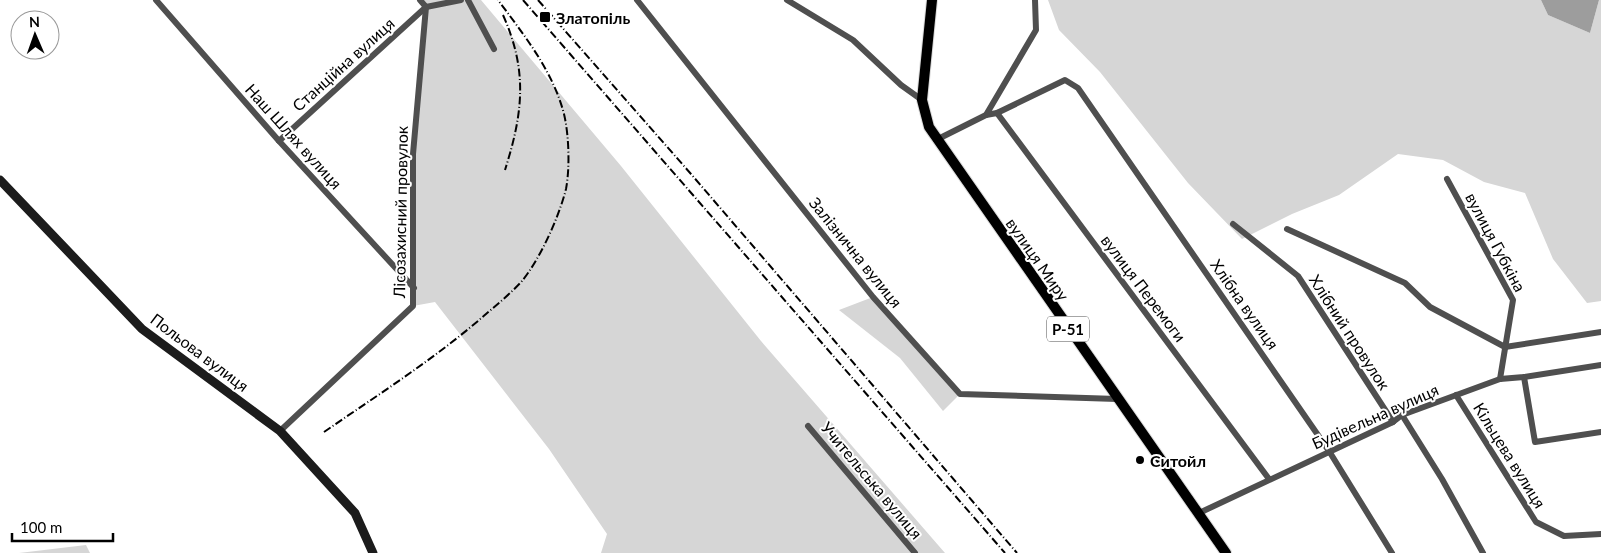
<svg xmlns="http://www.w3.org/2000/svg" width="1601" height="553" font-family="Lato,sans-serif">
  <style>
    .green { fill: #d6d6d6 }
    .water { fill: #9d9d9d }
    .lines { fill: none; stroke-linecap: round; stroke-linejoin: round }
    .primary-casing { stroke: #dbdbdb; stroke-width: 12 }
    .minor { stroke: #4f4f4f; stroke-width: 6 }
    .secondary { stroke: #1c1c1c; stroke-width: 9 }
    .primary { stroke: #000; stroke-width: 10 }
    .rail { stroke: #000; stroke-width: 2; stroke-dasharray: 8 2.5 1 2.5; stroke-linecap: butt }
    .poi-dot { fill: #000; stroke: #fff; stroke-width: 2 }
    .labels { text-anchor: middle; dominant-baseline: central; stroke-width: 4; stroke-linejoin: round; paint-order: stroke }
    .shield { fill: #fff; stroke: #4c4c4c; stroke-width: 1 }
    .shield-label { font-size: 15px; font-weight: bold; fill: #000 }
    .poi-label { font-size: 16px; font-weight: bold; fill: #000; stroke: #fff; text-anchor: start }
    .street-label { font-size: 16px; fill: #000; stroke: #fff }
  </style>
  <rect width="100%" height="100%" fill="#fff"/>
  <g class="green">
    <path d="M 420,0 L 481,0 L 621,166 L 761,341 L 945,553 L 601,553 L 607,534 L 549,449 L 435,302 L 413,306 L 413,154 L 426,7 Z"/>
    <path d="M 1048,0 L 1541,0 L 1548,15 L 1590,33 L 1599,0 L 1601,0 L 1601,301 L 1587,303 L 1553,259 L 1525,193 L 1484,182 L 1443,160 L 1398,154 L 1339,195 L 1292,214 L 1242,239 L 1188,183 L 1100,72 L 1059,30 Z"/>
    <path d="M 873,297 L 960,394 L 943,411 L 900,358 L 839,310 Z"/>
    <path d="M 86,545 L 90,553 L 19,553 Z"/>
  </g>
  <path class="water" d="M 1541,0 L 1599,0 L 1590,33 L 1548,15 Z"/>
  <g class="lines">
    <defs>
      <path id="primary" d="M 932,0 L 922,100 L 929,127 L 1226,553"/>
    </defs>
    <use href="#primary" class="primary-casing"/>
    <g class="minor">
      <path d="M 156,0 L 279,141 L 414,288"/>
      <path d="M 468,0 L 494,49"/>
      <path d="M 637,0 L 873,297 L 960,394 L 1117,399"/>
      <path d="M 787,0 L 853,40 L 901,85 L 922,100"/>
      <path d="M 426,7 L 461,0"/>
      <path d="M 997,113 L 1269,479"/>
      <path d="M 986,115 L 997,113 L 1065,80 L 1078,88 L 1329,451 L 1392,553"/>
      <path d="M 936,140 L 986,115 L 1036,30 L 1035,0"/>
      <path d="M 279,141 L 426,7"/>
      <path d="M 1447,179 L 1513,300 L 1500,379"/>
      <path d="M 1233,224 L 1298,276 L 1393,422"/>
      <path d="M 1287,229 L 1405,283 L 1430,307 L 1505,347 L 1601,332"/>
      <path d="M 1524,377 L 1535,442 L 1601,432"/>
      <path d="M 1456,395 L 1536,522 L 1564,536 L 1601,534"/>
      <path d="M 1402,415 L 1442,479 L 1483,553"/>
      <path d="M 808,426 L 915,553"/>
      <path d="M 280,431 L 413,306 L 413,154 L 426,7 L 420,0"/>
      <path d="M 1199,513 L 1393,422 L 1402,415 L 1500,379 L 1524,377 L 1601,365"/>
    </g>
    <path class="secondary" d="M 0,180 L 142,329 L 280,431 L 355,513 L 373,553"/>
    <use href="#primary" class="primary"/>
    <g class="rail">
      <path d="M 523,0 L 1005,553"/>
      <path d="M 538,0 L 691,174 L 1017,553"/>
      <path d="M 503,15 C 528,71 523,113 505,170"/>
      <path d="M 324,432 C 379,394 436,358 486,314 C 498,304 511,293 522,281 C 540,259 559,217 566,189 C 570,168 569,135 564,114 C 553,71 524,35 498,0"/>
    </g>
  </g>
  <g class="poi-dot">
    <rect x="539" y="11" width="12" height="12" rx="2.5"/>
    <circle cx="1140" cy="460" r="5"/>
  </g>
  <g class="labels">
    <rect class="shield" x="1047" y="316.5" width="42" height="25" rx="4"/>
    <g class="shield-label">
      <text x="1068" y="329">Р-51</text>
    </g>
    <g class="poi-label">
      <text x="556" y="17">Златопіль</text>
      <text x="1150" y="460">Ситойл</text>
    </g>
    <g class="street-label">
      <text transform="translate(343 64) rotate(-42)">Станційна вулиця</text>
      <text transform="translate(294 136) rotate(48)">Наш Шлях вулиця</text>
      <text transform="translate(400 212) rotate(-89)">Лісозахисний провулок</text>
      <text transform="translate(1496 242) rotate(62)">вулиця Губкіна</text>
      <text transform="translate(856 252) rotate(51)">Залізнична вулиця</text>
      <text transform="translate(1038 259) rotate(55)">вулиця Миру</text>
      <text transform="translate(1144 288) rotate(53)">вулиця Перемоги</text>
      <text transform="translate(1245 304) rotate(55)">Хлібна вулиця</text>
      <text transform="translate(1350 332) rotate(57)">Хлібний провулок</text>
      <text transform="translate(200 352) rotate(37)">Польова вулиця</text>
      <text transform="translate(1375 416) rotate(-24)">Будівельна вулиця</text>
      <text transform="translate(1510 455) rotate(58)">Кільцева вулиця</text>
      <text transform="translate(872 480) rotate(50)">Учительська вулиця</text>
    </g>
  </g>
  <g transform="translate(35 35) rotate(358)"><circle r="24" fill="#ffffff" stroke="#999999"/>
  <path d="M0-4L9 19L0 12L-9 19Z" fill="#000000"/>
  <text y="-8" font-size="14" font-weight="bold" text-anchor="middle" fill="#000000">N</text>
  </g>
  <path d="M12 533v8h101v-8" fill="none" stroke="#000000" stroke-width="2.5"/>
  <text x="20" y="533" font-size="15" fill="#000000" stroke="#ffffff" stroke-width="4" paint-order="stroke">100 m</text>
</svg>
